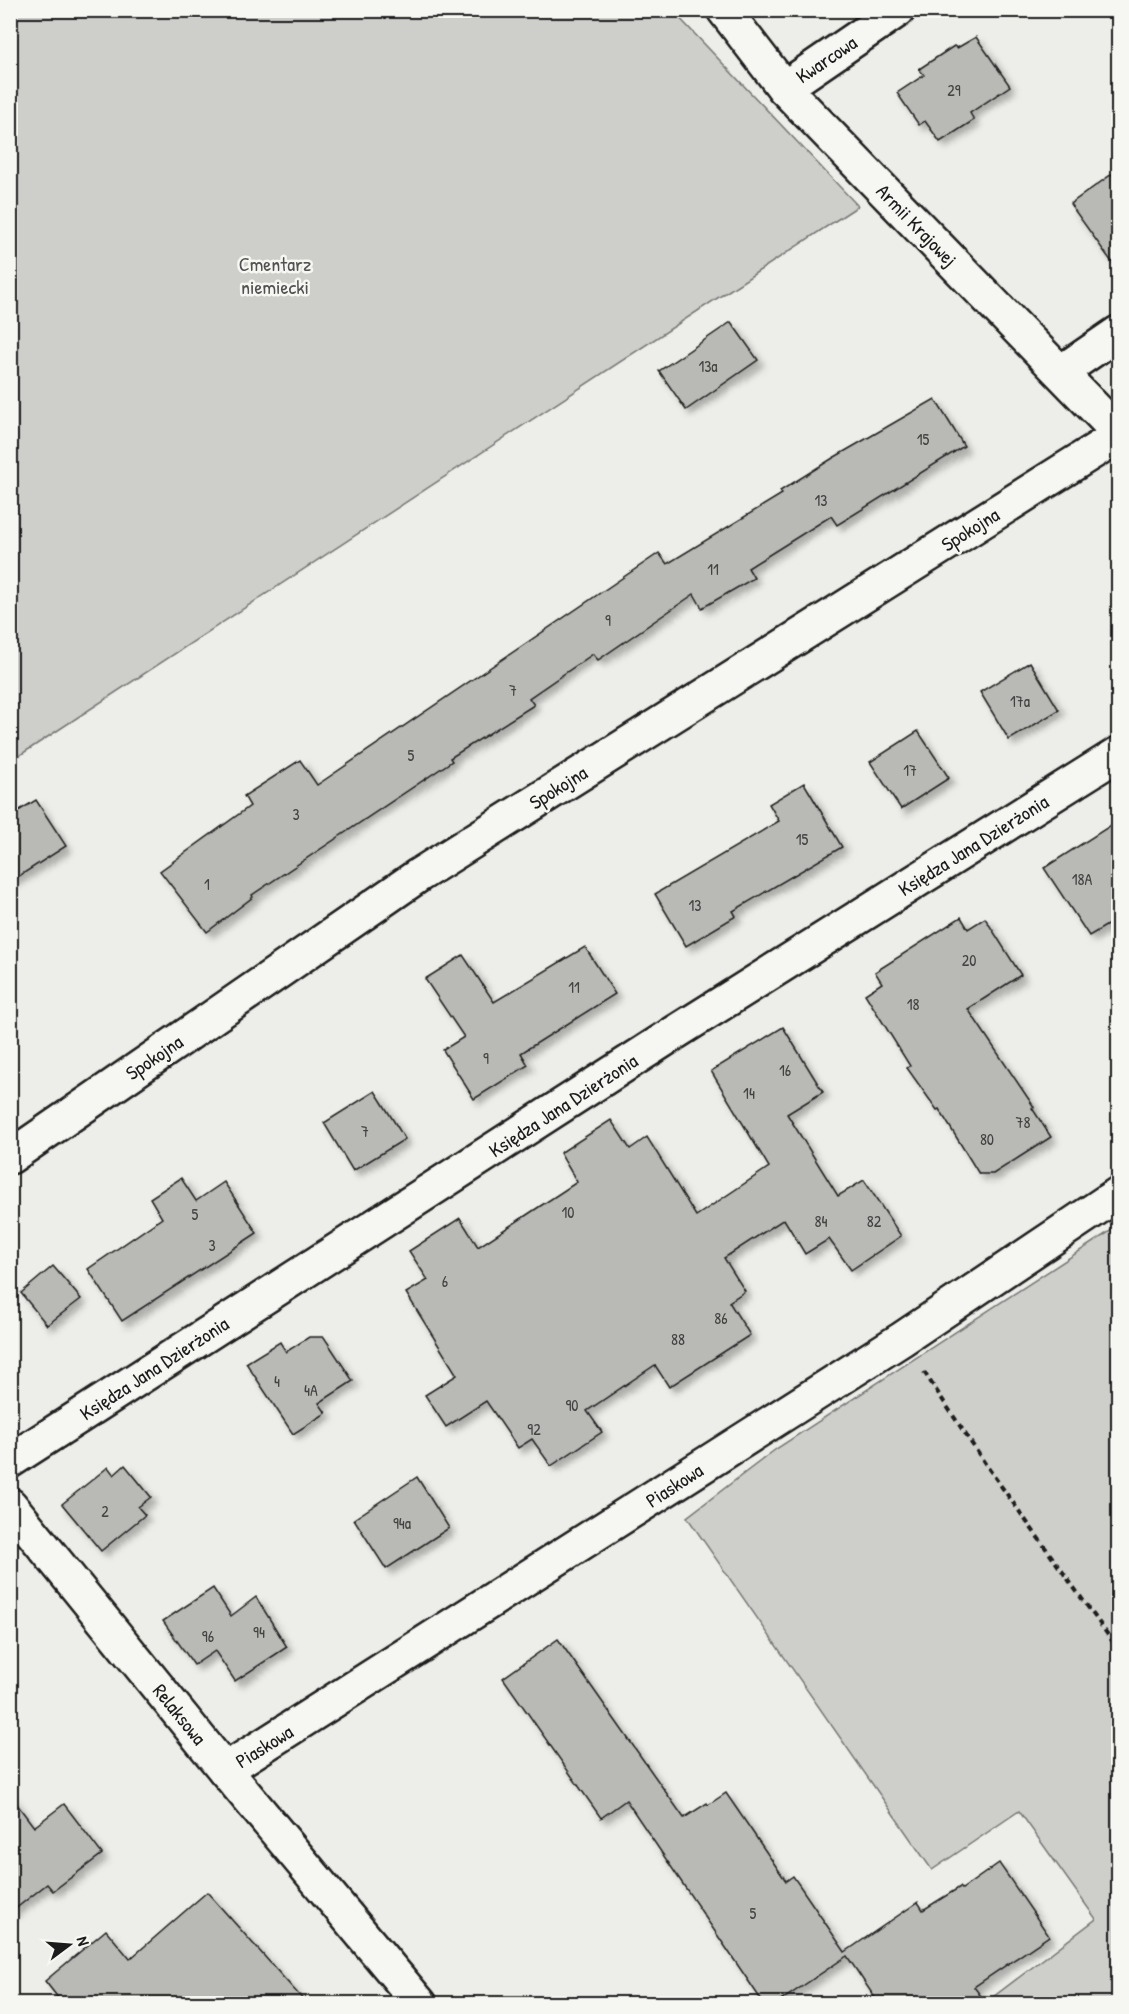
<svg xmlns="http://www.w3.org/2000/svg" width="1129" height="2014" font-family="'Patrick Hand',sans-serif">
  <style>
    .green { fill: #cececb; stroke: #757574; stroke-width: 1.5 }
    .building { fill: #b9b9b6; stroke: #1c1c1c; stroke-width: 1.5; filter: url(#shadow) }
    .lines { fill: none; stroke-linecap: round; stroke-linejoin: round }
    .street-casing { stroke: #1c1c1c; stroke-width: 38 }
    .path { stroke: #1c1c1c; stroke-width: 4; stroke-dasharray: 6 4.5; stroke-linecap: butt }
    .street { stroke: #f6f6f2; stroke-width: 33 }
    .labels { text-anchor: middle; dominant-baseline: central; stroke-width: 5; stroke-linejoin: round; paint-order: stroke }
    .number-label { font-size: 16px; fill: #434342 }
    .street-label { font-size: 20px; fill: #1c1c1c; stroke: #f6f6f2 }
    .park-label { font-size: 20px; fill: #515151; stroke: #f6f6f2 }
  </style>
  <defs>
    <filter id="shadow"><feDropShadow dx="5.5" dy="5.5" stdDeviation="3" flood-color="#0004"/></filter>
  </defs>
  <rect width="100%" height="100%" fill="#edede9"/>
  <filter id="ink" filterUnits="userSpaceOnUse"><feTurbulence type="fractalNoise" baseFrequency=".0167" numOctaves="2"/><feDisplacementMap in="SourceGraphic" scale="12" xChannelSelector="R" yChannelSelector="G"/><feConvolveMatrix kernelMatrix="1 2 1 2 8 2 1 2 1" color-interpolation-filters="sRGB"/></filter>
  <g filter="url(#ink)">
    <g class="green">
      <path d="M 11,10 L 673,11 L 858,206 L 11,761 Z"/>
      <path d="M 1118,1226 L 1118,2003 L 985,2003 L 1096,1919 L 1019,1811 L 932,1870 L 687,1517 L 776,1449 Z"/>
    </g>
    <g class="building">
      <path d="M 976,37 L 1010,86 L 970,113 L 974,120 L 940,142 L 925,121 L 919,125 L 897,93 L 924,75 L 919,69 L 954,46 L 957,48 Z"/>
      <path d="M 1119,169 L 1119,272 L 1070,204 Z"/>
      <path d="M 731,322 L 758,360 L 686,410 L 659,371 Z"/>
      <path d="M 935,399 L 964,446 L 837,525 L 831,516 L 748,568 L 754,578 L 702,608 L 694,594 L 598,660 L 593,654 L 529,698 L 534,705 L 450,758 L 452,761 L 252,895 L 253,897 L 207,932 L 160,871 L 250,806 L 244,796 L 300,760 L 317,785 L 659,553 L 667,564 L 782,494 L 780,491 L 833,458 Z"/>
      <path d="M 1030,662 L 1059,710 L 1009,740 L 980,692 Z"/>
      <path d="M 918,731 L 949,778 L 901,809 L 870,762 Z"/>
      <path d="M 804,783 L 842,847 L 733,911 L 736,916 L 686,946 L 655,894 L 779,821 L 769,804 Z"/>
      <path d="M 36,800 L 66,846 L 10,882 L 10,816 Z"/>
      <path d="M 1119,820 L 1119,918 L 1089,936 L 1044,868 Z"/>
      <path d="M 961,917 L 968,929 L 985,918 L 1021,975 L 968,1009 L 1034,1107 L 1032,1108 L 1051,1137 L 993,1174 L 979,1174 L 939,1109 L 937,1110 L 907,1068 L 910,1066 L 865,994 L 882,983 L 875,972 Z"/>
      <path d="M 585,947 L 615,994 L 521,1053 L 528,1065 L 474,1099 L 443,1050 L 464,1037 L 425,979 L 463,955 L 494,1002 Z"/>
      <path d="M 783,1027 L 823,1092 L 787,1114 L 838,1196 L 864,1180 L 901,1236 L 851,1270 L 829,1239 L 805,1254 L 784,1219 L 724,1258 L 745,1291 L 729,1302 L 750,1335 L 669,1387 L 655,1365 L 587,1411 L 602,1432 L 551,1466 L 532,1439 L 518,1448 L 486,1401 L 446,1427 L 425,1395 L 457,1375 L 406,1293 L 428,1280 L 409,1251 L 460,1218 L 478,1247 L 516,1222 L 577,1182 L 560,1153 L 611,1120 L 630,1149 L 647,1137 L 696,1216 L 769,1167 L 711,1071 Z"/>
      <path d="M 375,1091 L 405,1139 L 353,1171 L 324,1123 Z"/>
      <path d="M 181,1178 L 196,1201 L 224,1182 L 257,1233 L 122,1321 L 88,1269 L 162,1218 L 150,1198 Z"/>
      <path d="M 53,1266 L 81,1299 L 47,1325 L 21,1293 Z"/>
      <path d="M 309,1337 L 324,1337 L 353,1381 L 319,1403 L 326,1413 L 293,1434 L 246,1363 L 280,1342 L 286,1352 Z"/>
      <path d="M 125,1465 L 151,1497 L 138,1507 L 145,1515 L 101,1551 L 62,1504 L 108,1467 L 114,1475 Z"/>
      <path d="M 417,1477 L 449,1528 L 386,1569 L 354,1519 Z"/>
      <path d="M 213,1588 L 231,1616 L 256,1597 L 287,1647 L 235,1681 L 215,1651 L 194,1665 L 163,1621 Z"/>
      <path d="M 558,1639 L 684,1818 L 707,1803 L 708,1805 L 726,1793 L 786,1881 L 793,1876 L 845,1952 L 918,1902 L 923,1910 L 960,1887 L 962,1889 L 999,1863 L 1049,1936 L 974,1987 L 987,2004 L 879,2004 L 847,1956 L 776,2004 L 764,2004 L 626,1800 L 601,1818 L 503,1678 Z"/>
      <path d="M 10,1795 L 34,1827 L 64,1804 L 102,1854 L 53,1891 L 47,1884 L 10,1913 Z"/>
      <path d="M 207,1892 L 307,2004 L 63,2004 L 45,1981 L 106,1930 L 130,1959 Z"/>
    </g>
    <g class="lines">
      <defs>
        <g id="street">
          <path d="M 724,10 L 784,88 L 1118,432"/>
          <path d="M 784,88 L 898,10"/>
          <path d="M 1061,372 L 1118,333"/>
          <path d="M 10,1157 L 419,875 L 1118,436"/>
          <path d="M 10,1461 L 676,1032 L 1118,754"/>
          <path d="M 10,1505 L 225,1770 L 420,2004"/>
          <path d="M 225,1770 L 902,1339 L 1118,1194"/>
        </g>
      </defs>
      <use href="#street" class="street-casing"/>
      <path class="path" d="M 924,1372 L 986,1465 L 1118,1649"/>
      <use href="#street" class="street"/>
    </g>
  </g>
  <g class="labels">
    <g class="number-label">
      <text x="954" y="90">29</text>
      <text x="708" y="366">13a</text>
      <text x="923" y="439">15</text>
      <text x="821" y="500">13</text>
      <text x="713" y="569">11</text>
      <text x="608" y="620">9</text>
      <text x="513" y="690">7</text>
      <text x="1020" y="701">17a</text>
      <text x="411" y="755">5</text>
      <text x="910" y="770">17</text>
      <text x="296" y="814">3</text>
      <text x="802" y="839">15</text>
      <text x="1082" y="879">18A</text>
      <text x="207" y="884">1</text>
      <text x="695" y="905">13</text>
      <text x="969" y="960">20</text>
      <text x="574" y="987">11</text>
      <text x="913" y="1004">18</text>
      <text x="486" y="1058">9</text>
      <text x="785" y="1070">16</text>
      <text x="749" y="1093">14</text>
      <text x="1023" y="1122">78</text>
      <text x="365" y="1131">7</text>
      <text x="987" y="1139">80</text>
      <text x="568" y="1212">10</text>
      <text x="195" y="1214">5</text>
      <text x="821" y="1221">84</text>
      <text x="874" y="1221">82</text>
      <text x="212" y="1245">3</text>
      <text x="445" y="1281">6</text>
      <text x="721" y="1318">86</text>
      <text x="678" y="1339">88</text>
      <text x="277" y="1381">4</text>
      <text x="311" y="1390">4A</text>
      <text x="572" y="1405">90</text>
      <text x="534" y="1429">92</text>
      <text x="105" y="1511">2</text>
      <text x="402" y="1523">94a</text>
      <text x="259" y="1632">94</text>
      <text x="208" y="1636">96</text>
      <text x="753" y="1913">5</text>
    </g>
    <g class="street-label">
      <text transform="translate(826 59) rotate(-34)">Kwarcowa</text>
      <text transform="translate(917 225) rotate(46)">Armii Krajowej</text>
      <text transform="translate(970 529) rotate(-32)">Spokojna</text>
      <text transform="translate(558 787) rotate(-32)">Spokojna</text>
      <text transform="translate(973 845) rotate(-32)">Księdza Jana Dzierżonia</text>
      <text transform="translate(154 1057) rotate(-34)">Spokojna</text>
      <text transform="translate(563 1105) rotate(-33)">Księdza Jana Dzierżonia</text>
      <text transform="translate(154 1368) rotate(-33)">Księdza Jana Dzierżonia</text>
      <text transform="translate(674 1485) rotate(-33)">Piaskowa</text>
      <text transform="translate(180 1714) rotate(51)">Relaksowa</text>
      <text transform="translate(264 1746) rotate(-32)">Piaskowa</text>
    </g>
    <g class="park-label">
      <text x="275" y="263">Cmentarz<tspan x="275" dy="23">niemiecki</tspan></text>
    </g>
  </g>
  <rect width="1129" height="2014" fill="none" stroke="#f6f6f2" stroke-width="36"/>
  <rect x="18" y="18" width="1093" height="1978" fill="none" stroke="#1c1c1c" stroke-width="2" filter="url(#ink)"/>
  <g transform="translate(69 1945) rotate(74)" stroke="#f6f6f2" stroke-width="4.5" paint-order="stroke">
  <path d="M0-4.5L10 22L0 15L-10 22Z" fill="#1c1c1c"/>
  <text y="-9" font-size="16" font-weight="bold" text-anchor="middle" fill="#1c1c1c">N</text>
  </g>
</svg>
